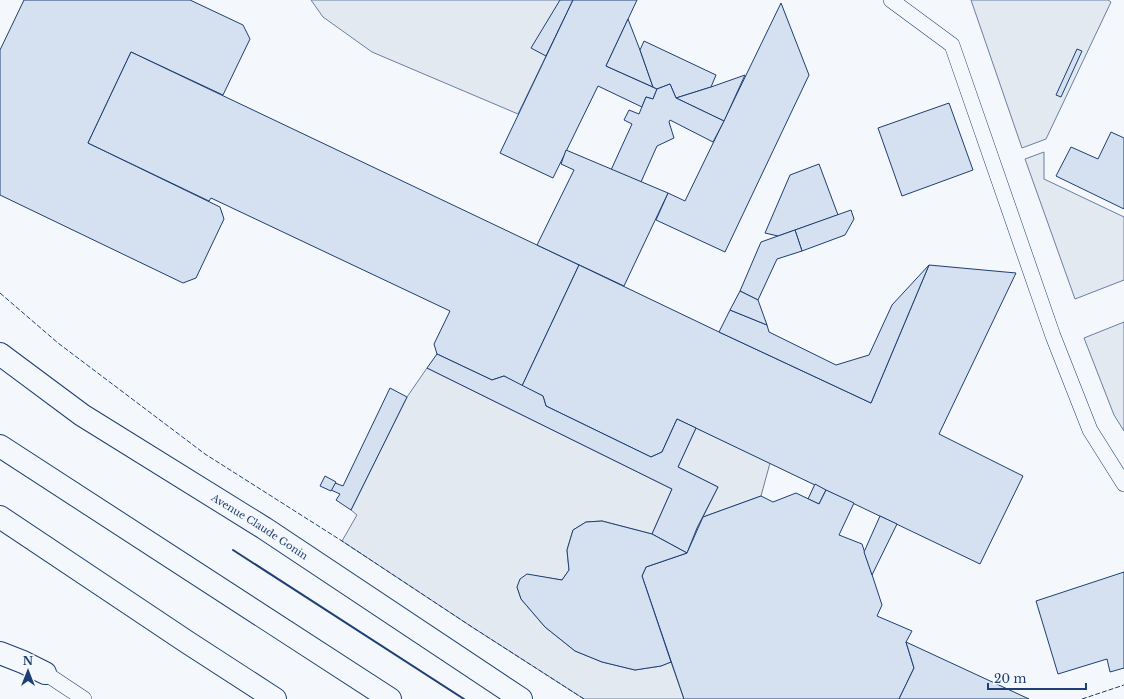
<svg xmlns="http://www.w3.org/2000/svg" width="1124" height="699" font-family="'Libre Baskerville',serif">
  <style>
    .green { fill: #e3e9f0; stroke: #687fa3 }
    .building { fill: #d5e0f0; stroke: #1d3f73 }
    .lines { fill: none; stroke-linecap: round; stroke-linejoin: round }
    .service-casing { stroke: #1d3f73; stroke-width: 16 }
    .minor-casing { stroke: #1d3f73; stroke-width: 24 }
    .secondary-casing { stroke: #1d3f73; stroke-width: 24 }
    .motorway-casing { stroke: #1d3f73; stroke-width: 24 }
    .service { stroke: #f4f7fb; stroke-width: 15 }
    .minor { stroke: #f4f7fb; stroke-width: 22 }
    .secondary { stroke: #f4f7fb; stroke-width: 22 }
    .motorway { stroke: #f4f7fb; stroke-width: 22 }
    .fence { stroke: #1d3f73; stroke-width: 1; stroke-dasharray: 5 2; stroke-linecap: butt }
    .wall { stroke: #1d3f73; stroke-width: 2 }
    .labels { text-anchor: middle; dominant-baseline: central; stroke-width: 3; stroke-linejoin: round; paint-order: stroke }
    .street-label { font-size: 10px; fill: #1d3f73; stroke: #f4f7fb }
  </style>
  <rect width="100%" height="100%" fill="#f4f7fb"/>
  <g class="green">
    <path d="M 311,0 L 573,0 L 518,114 L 372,52 L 323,17 Z"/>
    <path d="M 971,0 L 1108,0 L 1111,2 L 1046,139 L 1022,148 Z"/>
    <path d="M 1044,152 L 1044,179 L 1124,217 L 1124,280 L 1075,299 L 1025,159 Z"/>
    <path d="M 1124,322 L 1124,431 L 1114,415 L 1084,338 Z"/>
    <path d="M 427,368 L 672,489 L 652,534 L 602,521 L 586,522 L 573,530 L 567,550 L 569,570 L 562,580 L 536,576 L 517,587 L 521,599 L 545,627 L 575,651 L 602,662 L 635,670 L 661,666 L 671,662 L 684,699 L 584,699 L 472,627 L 342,541 L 357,515 L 351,510 L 407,397 Z"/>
    <path d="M 696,428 L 770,463 L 761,496 L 703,517 L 718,487 L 678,467 Z"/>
  </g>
  <g class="building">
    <path d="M 24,0 L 190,0 L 243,25 L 250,39 L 223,95 L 131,52 L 88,143 L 220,207 L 224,219 L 196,278 L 183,283 L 0,195 L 0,50 Z"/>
    <path d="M 560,0 L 573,0 L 546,56 L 531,48 Z"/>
    <path d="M 573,0 L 637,0 L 606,66 L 657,89 L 653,99 L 646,97 L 642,107 L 598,86 L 553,178 L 500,153 Z"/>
    <path d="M 781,3 L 809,75 L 725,252 L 656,220 L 668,193 L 685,201 Z"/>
    <path d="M 628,19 L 640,50 L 653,87 L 606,66 Z"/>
    <path d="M 644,41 L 716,75 L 711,87 L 676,98 L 670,84 L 657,89 L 653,87 L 640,50 Z"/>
    <path d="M 1077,49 L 1082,51 L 1061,97 L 1056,95 Z"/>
    <path d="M 131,52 L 579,265 L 522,386 L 504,376 L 492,380 L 437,354 L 434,344 L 450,311 L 211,198 L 209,201 L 88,143 Z"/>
    <path d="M 745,75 L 724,121 L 676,98 L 711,87 Z"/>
    <path d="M 670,84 L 676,98 L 724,121 L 713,142 L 670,120 L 669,122 L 674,138 L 657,146 L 641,182 L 611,170 L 632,124 L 624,120 L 629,110 L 639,114 L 646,97 L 653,99 L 657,89 Z"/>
    <path d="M 949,103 L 973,170 L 902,196 L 878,128 Z"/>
    <path d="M 1111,132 L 1124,138 L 1124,209 L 1056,176 L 1071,147 L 1098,159 Z"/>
    <path d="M 566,150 L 668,193 L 624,286 L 537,245 L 574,170 L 561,164 Z"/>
    <path d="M 819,164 L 838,215 L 778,236 L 765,233 L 790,175 Z"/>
    <path d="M 851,210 L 854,219 L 845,235 L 802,251 L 795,230 Z"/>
    <path d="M 795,230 L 802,251 L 777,259 L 758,300 L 740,291 L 761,242 Z"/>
    <path d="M 579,265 L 719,332 L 871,403 L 929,265 L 1016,273 L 939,434 L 1023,476 L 980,564 L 677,419 L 662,452 L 651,457 L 546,406 L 543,396 L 522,386 Z"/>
    <path d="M 929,265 L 871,403 L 719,332 L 730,310 L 767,325 L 769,332 L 836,365 L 869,355 L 892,305 Z"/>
    <path d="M 740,291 L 758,300 L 767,325 L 730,310 Z"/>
    <path d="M 437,354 L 492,380 L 504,376 L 543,396 L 546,406 L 651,457 L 662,452 L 677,419 L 696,428 L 678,467 L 718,487 L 697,528 L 687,553 L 652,534 L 672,489 L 427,368 Z"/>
    <path d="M 390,388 L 407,397 L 351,510 L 336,500 L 340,494 L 331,490 L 335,483 L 343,486 Z"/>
    <path d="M 325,476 L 336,482 L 331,491 L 320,486 Z"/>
    <path d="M 815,484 L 826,490 L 819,504 L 808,499 Z"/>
    <path d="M 826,490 L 854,503 L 839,535 L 862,544 L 882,605 L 877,616 L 912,631 L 906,642 L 914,668 L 899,699 L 684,699 L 642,576 L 646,567 L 687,553 L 703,517 L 761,496 L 773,502 L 796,493 L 819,504 Z"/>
    <path d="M 880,516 L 897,524 L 872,575 L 864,552 Z"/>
    <path d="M 602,521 L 652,534 L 687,553 L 646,567 L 642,576 L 671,662 L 661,666 L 635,670 L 602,662 L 575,651 L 545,627 L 521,599 L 517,587 L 520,579 L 527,574 L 562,580 L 569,570 L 567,550 L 573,530 L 586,522 Z"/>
    <path d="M 1124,572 L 1124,668 L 1110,672 L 1107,659 L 1058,674 L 1036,601 Z"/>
    <path d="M 906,642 L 1029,699 L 899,699 L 914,668 Z"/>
  </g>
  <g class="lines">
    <defs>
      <g id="service">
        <path d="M 891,0 L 952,45 L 1053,336 L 1090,430 L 1124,484"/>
        <path d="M 45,673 L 84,699"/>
      </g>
      <path id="minor" d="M 0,653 L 23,662 L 45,673"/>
      <g id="secondary">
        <path id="s1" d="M 0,354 L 82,415 L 264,528 L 521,699"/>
      </g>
      <g id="motorway">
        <path d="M 0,446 L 390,699"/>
        <path d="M 0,517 L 187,642 L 275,699"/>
      </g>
    </defs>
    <use href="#service" class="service-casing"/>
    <use href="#minor" class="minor-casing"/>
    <use href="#secondary" class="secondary-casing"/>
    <use href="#motorway" class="motorway-casing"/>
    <use href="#service" class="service"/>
    <use href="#minor" class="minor"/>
    <use href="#secondary" class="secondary"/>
    <use href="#motorway" class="motorway"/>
    <g class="fence">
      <path d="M 0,293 L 58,343 L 205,454 L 342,541 L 472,627 L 584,699"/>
      <path d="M 1082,699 L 1124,685"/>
    </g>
    <path class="wall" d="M 233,550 L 464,699"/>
  </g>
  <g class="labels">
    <g class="street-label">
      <text stroke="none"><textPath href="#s1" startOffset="312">Avenue Claude Gonin</textPath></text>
    </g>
  </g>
  <g transform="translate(28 671)" stroke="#f4f7fb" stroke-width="3" paint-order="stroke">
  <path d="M0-3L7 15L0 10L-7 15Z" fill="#1d3f73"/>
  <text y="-6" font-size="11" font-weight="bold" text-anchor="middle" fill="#1d3f73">N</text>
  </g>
  <path d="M988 683v6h98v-6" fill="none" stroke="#1d3f73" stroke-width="2"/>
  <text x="994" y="683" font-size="12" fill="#1d3f73" stroke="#f4f7fb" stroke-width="3" paint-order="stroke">20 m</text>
</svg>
